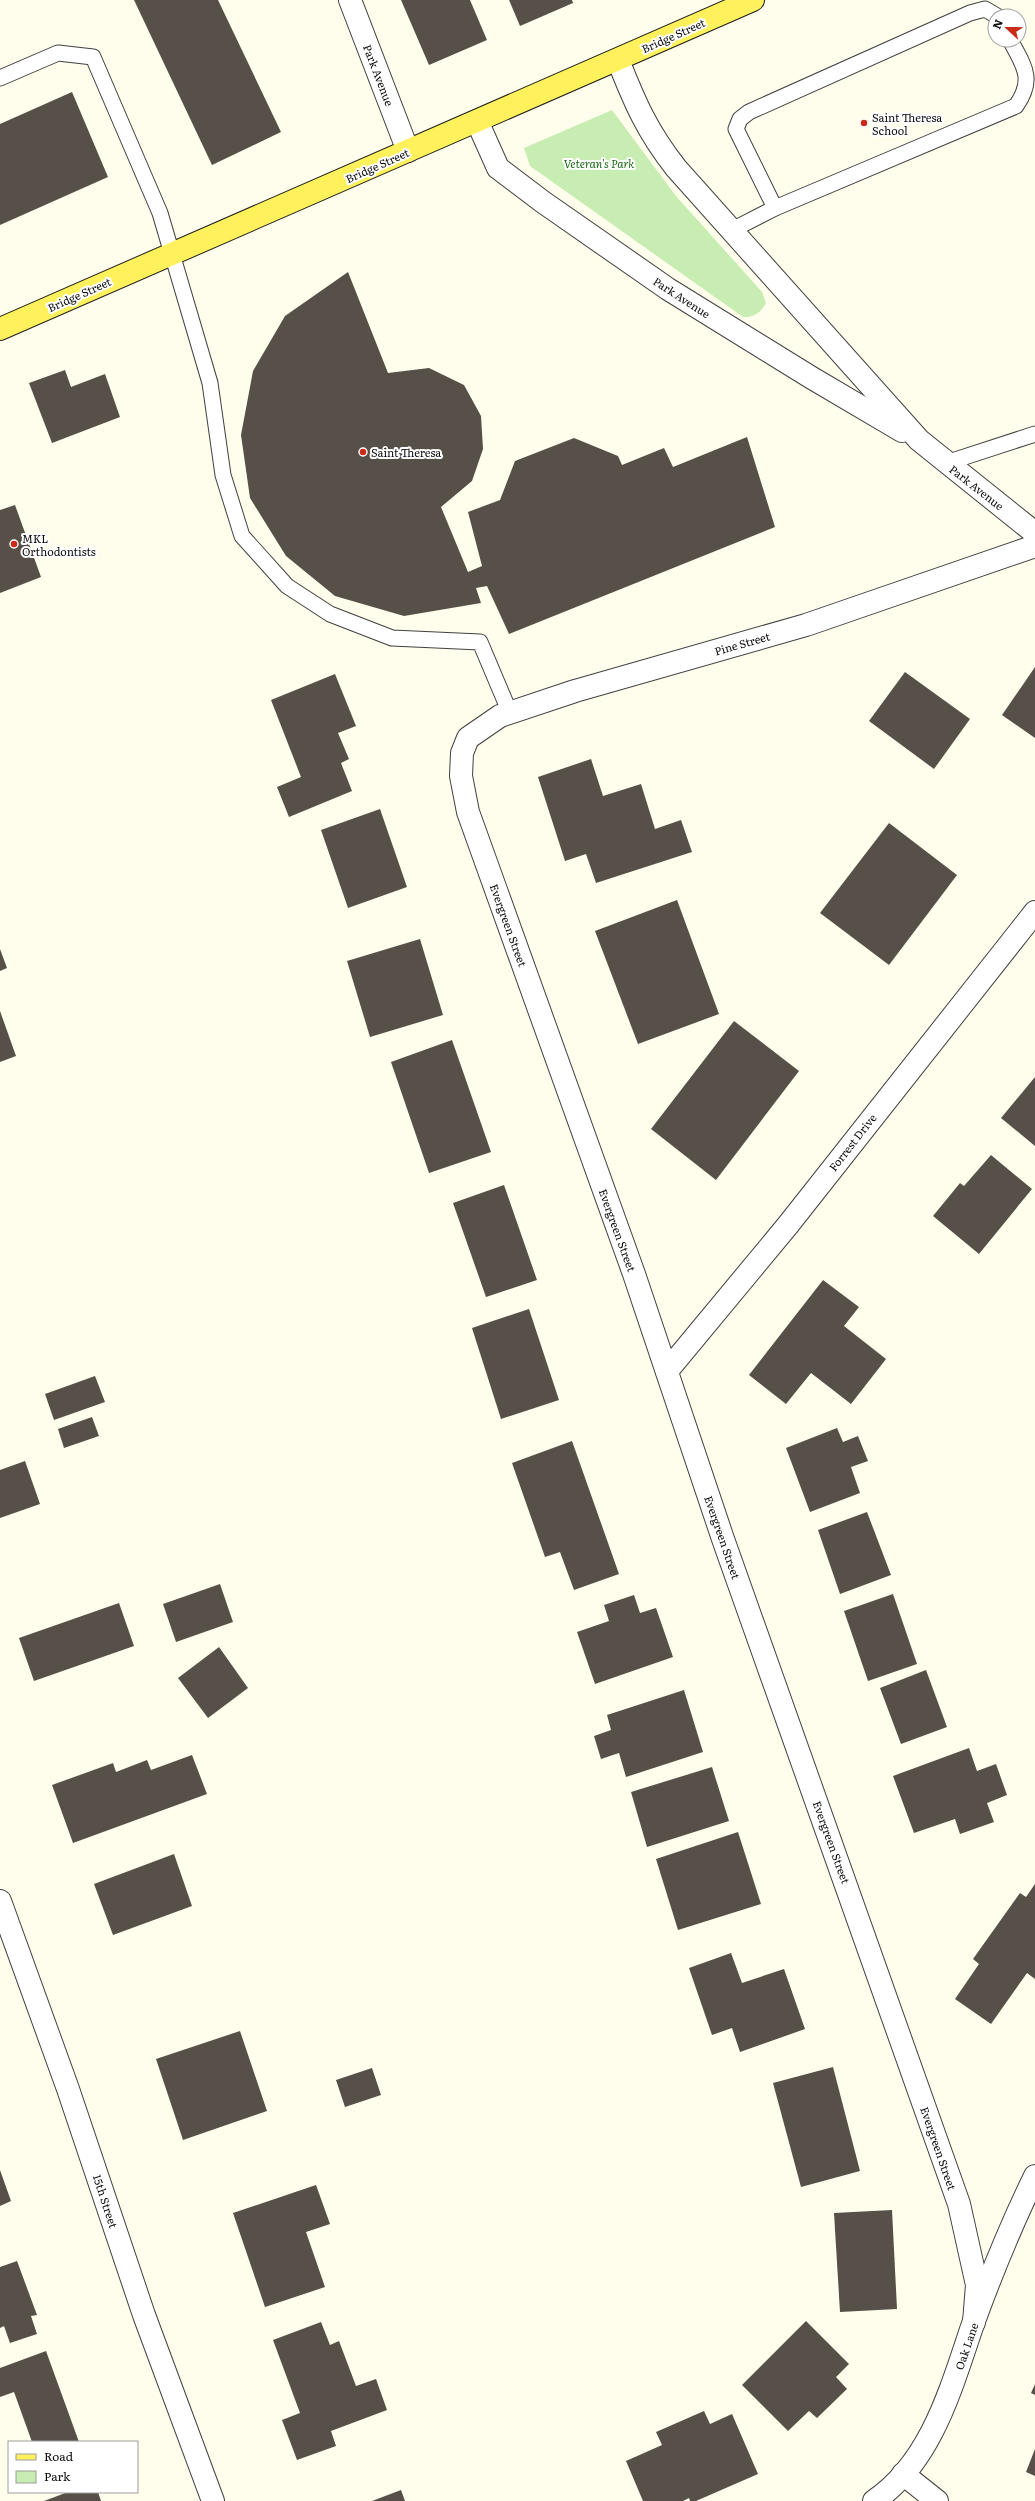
<svg xmlns="http://www.w3.org/2000/svg" width="1035" height="2501" font-family="Literata,serif">
  <style>
    .green { fill: #c8edb2 }
    .building { fill: #565048 }
    .lines { fill: none; stroke-linecap: round; stroke-linejoin: round }
    .lane-casing { stroke: #404040; stroke-width: 17 }
    .street-casing { stroke: #404040; stroke-width: 24 }
    .primary-casing { stroke: #1e1e1e; stroke-width: 24 }
    .lane { stroke: #fff; stroke-width: 15 }
    .street { stroke: #fff; stroke-width: 22 }
    .primary { stroke: #fff15c; stroke-width: 22 }
    .poi-dot { fill: #c92b18; stroke: #fff; stroke-width: 1.5 }
    .labels { text-anchor: middle; dominant-baseline: central; stroke-width: 4; stroke-linejoin: round; paint-order: stroke }
    .street-label { font-size: 11px; fill: #0d0d0d; stroke: #fff }
    .poi-label { font-size: 11px; fill: #0d0d0d; stroke: #fff; text-anchor: start }
    .park-label { font-size: 11px; font-style: italic; fill: #1b6a17; stroke: #fff }
  </style>
  <rect width="100%" height="100%" fill="#fffeec"/>
  <path class="green" d="M 612,110 L 676,196 L 762,292 L 766,303 C 760,313 755,317 743,317 L 530,166 L 524,148 Z"/>
  <g class="building">
    <path d="M 134,0 L 218,0 L 281,132 L 212,165 Z"/>
    <path d="M 401,0 L 470,0 L 487,40 L 429,65 Z"/>
    <path d="M 509,0 L 572,0 L 573,3 L 520,26 Z"/>
    <path d="M 72,92 L 108,177 L 0,225 L 0,124 Z"/>
    <path d="M 348,272 L 388,373 L 429,368 L 464,385 L 481,416 L 483,449 L 472,481 L 441,507 L 468,572 L 482,566 L 468,512 L 500,500 L 515,461 L 574,438 L 618,456 L 622,465 L 664,448 L 673,467 L 747,437 L 775,527 L 509,634 L 487,586 L 476,588 L 481,603 L 404,616 L 335,596 L 286,556 L 250,498 L 241,435 L 253,371 L 285,316 Z"/>
    <path d="M 65,370 L 71,387 L 105,374 L 120,417 L 52,443 L 29,383 Z"/>
    <path d="M 15,505 L 41,577 L 0,593 L 0,510 Z"/>
    <path d="M 1035,667 L 1035,738 L 1002,715 Z"/>
    <path d="M 905,672 L 970,719 L 934,769 L 869,721 Z"/>
    <path d="M 335,674 L 356,726 L 338,733 L 349,759 L 341,763 L 352,791 L 289,817 L 277,787 L 301,777 L 271,700 Z"/>
    <path d="M 591,759 L 603,796 L 641,784 L 655,829 L 681,820 L 692,852 L 596,883 L 586,854 L 565,861 L 538,777 Z"/>
    <path d="M 380,809 L 407,887 L 348,908 L 321,830 Z"/>
    <path d="M 889,823 L 957,875 L 889,965 L 820,913 Z"/>
    <path d="M 677,900 L 719,1014 L 638,1044 L 595,931 Z"/>
    <path d="M 420,939 L 443,1015 L 370,1037 L 347,961 Z"/>
    <path d="M 0,949 L 7,968 L 0,971 Z"/>
    <path d="M 0,1011 L 16,1056 L 0,1062 Z"/>
    <path d="M 734,1021 L 799,1071 L 716,1180 L 651,1129 Z"/>
    <path d="M 452,1040 L 491,1152 L 429,1173 L 391,1062 Z"/>
    <path d="M 1035,1077 L 1035,1146 L 1001,1118 Z"/>
    <path d="M 991,1155 L 1032,1189 L 979,1254 L 933,1216 L 960,1183 L 964,1186 Z"/>
    <path d="M 504,1185 L 537,1280 L 486,1297 L 453,1203 Z"/>
    <path d="M 823,1280 L 859,1307 L 844,1326 L 886,1359 L 851,1404 L 811,1373 L 786,1404 L 749,1375 Z"/>
    <path d="M 529,1309 L 559,1400 L 501,1419 L 472,1328 Z"/>
    <path d="M 95,1376 L 105,1402 L 54,1420 L 45,1394 Z"/>
    <path d="M 92,1417 L 99,1436 L 64,1448 L 58,1429 Z"/>
    <path d="M 837,1428 L 843,1442 L 858,1436 L 868,1461 L 851,1467 L 860,1493 L 810,1512 L 786,1448 Z"/>
    <path d="M 572,1441 L 619,1574 L 574,1590 L 560,1552 L 545,1557 L 512,1463 Z"/>
    <path d="M 25,1461 L 40,1504 L 0,1518 L 0,1470 Z"/>
    <path d="M 867,1512 L 891,1575 L 840,1594 L 818,1530 Z"/>
    <path d="M 220,1584 L 233,1622 L 176,1642 L 163,1604 Z"/>
    <path d="M 893,1594 L 917,1664 L 868,1681 L 844,1611 Z"/>
    <path d="M 634,1595 L 640,1613 L 656,1608 L 673,1657 L 595,1684 L 577,1632 L 609,1621 L 604,1605 Z"/>
    <path d="M 119,1603 L 134,1646 L 34,1681 L 19,1638 Z"/>
    <path d="M 219,1647 L 248,1688 L 208,1718 L 178,1678 Z"/>
    <path d="M 926,1670 L 947,1727 L 901,1744 L 880,1688 Z"/>
    <path d="M 684,1690 L 703,1752 L 626,1777 L 619,1753 L 601,1759 L 594,1736 L 611,1730 L 607,1715 Z"/>
    <path d="M 969,1748 L 977,1771 L 996,1764 L 1007,1795 L 987,1803 L 994,1822 L 960,1834 L 955,1819 L 914,1833 L 893,1776 Z"/>
    <path d="M 192,1755 L 207,1794 L 73,1843 L 52,1785 L 113,1763 L 116,1772 L 147,1760 L 151,1770 Z"/>
    <path d="M 712,1767 L 729,1821 L 647,1847 L 631,1792 Z"/>
    <path d="M 738,1832 L 761,1904 L 678,1930 L 656,1859 Z"/>
    <path d="M 174,1854 L 192,1906 L 113,1935 L 94,1884 Z"/>
    <path d="M 1035,1884 L 1035,1979 L 1027,1973 L 991,2024 L 955,1999 L 979,1964 L 973,1959 L 1020,1893 L 1026,1897 Z"/>
    <path d="M 731,1953 L 742,1983 L 784,1969 L 805,2029 L 740,2052 L 732,2028 L 712,2035 L 689,1968 Z"/>
    <path d="M 240,2031 L 267,2111 L 183,2140 L 156,2059 Z"/>
    <path d="M 833,2067 L 860,2171 L 801,2187 L 773,2083 Z"/>
    <path d="M 372,2068 L 381,2095 L 345,2107 L 336,2080 Z"/>
    <path d="M 0,2170 L 11,2201 L 0,2206 Z"/>
    <path d="M 316,2185 L 330,2224 L 306,2232 L 325,2287 L 265,2307 L 233,2213 Z"/>
    <path d="M 892,2210 L 897,2309 L 840,2312 L 834,2213 Z"/>
    <path d="M 17,2261 L 37,2315 L 31,2316 L 37,2334 L 10,2343 L 4,2326 L 0,2328 L 0,2267 Z"/>
    <path d="M 806,2321 L 849,2364 L 836,2377 L 847,2389 L 817,2418 L 809,2411 L 788,2431 L 742,2385 Z"/>
    <path d="M 321,2322 L 330,2345 L 339,2341 L 356,2386 L 376,2379 L 387,2410 L 331,2431 L 336,2446 L 297,2460 L 282,2420 L 300,2413 L 273,2340 Z"/>
    <path d="M 46,2351 L 79,2442 L 32,2442 L 14,2392 L 0,2397 L 0,2368 Z"/>
    <path d="M 1035,2384 L 1035,2395 L 1031,2393 Z"/>
    <path d="M 704,2411 L 710,2424 L 732,2414 L 758,2474 L 696,2501 L 690,2501 L 689,2498 L 683,2501 L 643,2501 L 626,2461 L 662,2445 L 656,2432 Z"/>
    <path d="M 1035,2449 L 1035,2476 L 1026,2472 Z"/>
    <path d="M 401,2490 L 405,2501 L 372,2501 Z"/>
    <path d="M 68,2492 L 98,2492 L 101,2501 L 44,2501 Z"/>
  </g>
  <g class="lines">
    <defs>
      <g id="lane">
        <path d="M 0,78 L 58,53 L 93,57 L 160,213 L 210,383 L 223,475 L 242,536 L 287,586 L 330,614 L 392,638 L 480,642 L 510,713"/>
        <path d="M 775,208 L 736,129 L 740,119 L 749,112 L 970,13 L 985,9 L 997,16"/>
        <path d="M 732,230 L 775,208 L 1016,106 C 1035,79 1024,66 1010,40"/>
        <path d="M 946,463 L 1035,434"/>
      </g>
      <g id="street">
        <path d="M 350,0 L 408,151"/>
        <path d="M 618,60 C 635,103 647,131 676,168 L 919,440 L 1035,533"/>
        <path d="M 477,121 L 498,168 L 543,202 L 668,289 L 812,378 L 902,431"/>
        <path d="M 667,1371 L 788,1225 L 1035,912"/>
        <path d="M 0,1901 L 68,2089 L 144,2315 L 213,2501"/>
        <path d="M 974,2322 L 977,2285 L 959,2204 L 723,1539 L 634,1274 L 468,812 L 461,776 L 462,753 L 468,738 L 500,716 L 575,691 L 806,625 L 1035,546"/>
        <path d="M 903,2474 L 937,2501"/>
        <path d="M 874,2501 C 933,2461 952,2384 974,2321 C 992,2272 1012,2223 1035,2176"/>
      </g>
      <path id="primary" d="M 0,329 L 753,0"/>
    </defs>
    <use href="#lane" class="lane-casing"/>
    <use href="#street" class="street-casing"/>
    <use href="#primary" class="primary-casing"/>
    <use href="#lane" class="lane"/>
    <use href="#street" class="street"/>
    <use href="#primary" class="primary"/>
  </g>
  <g class="poi-dot">
    <circle cx="864" cy="123" r="4"/>
    <circle cx="363" cy="452" r="4"/>
    <circle cx="14" cy="544" r="4"/>
  </g>
  <g class="labels">
    <g class="street-label">
      <text transform="translate(673 35) rotate(-24)">Bridge Street</text>
      <text transform="translate(379 75) rotate(69)">Park Avenue</text>
      <text transform="translate(377 165) rotate(-24)">Bridge Street</text>
      <text transform="translate(79 294) rotate(-24)">Bridge Street</text>
      <text transform="translate(682 297) rotate(33)">Park Avenue</text>
      <text transform="translate(977 487) rotate(38)">Park Avenue</text>
      <text transform="translate(742 643) rotate(-16)">Pine Street</text>
      <text transform="translate(509 925) rotate(70)">Evergreen Street</text>
      <text transform="translate(852 1142) rotate(-52)">Forrest Drive</text>
      <text transform="translate(618 1230) rotate(70)">Evergreen Street</text>
      <text transform="translate(723 1537) rotate(71)">Evergreen Street</text>
      <text transform="translate(832 1842) rotate(70)">Evergreen Street</text>
      <text transform="translate(939 2148) rotate(71)">Evergreen Street</text>
      <text transform="translate(106 2201) rotate(72)">15th Street</text>
      <text transform="translate(966 2346) rotate(-71)">Oak Lane</text>
    </g>
    <g class="poi-label">
      <text x="872" y="117">Saint Theresa<tspan x="872" dy="13">School</tspan></text>
      <text x="371" y="452">Saint Theresa</text>
      <text x="22" y="538">MKL<tspan x="22" dy="13">Orthodontists</tspan></text>
    </g>
    <g class="park-label">
      <text x="599" y="163">Veteran's Park</text>
    </g>
  </g>
  <rect x="8" y="2441" width="130" height="52" fill="#ffffff" stroke="#9e9e9e"/>
  <rect x="16" y="2454" width="20" height="6" fill="#fff15c" stroke="#9e9e9e"/>
  <text x="44" y="2461" font-size="12" fill="#0d0d0d">Road</text>
  <rect x="16" y="2471" width="20" height="12" fill="#c8edb2" stroke="#9e9e9e"/>
  <text x="44" y="2481" font-size="12" fill="#0d0d0d">Park</text>
  <g transform="translate(1007 28) rotate(292)"><circle r="19" fill="#ffffff" stroke="#9e9e9e"/>
  <path d="M0-3L7 15L0 10L-7 15Z" fill="#c92b18"/>
  <text y="-6" font-size="11" font-weight="bold" text-anchor="middle" fill="#0d0d0d">N</text>
  </g>
</svg>
